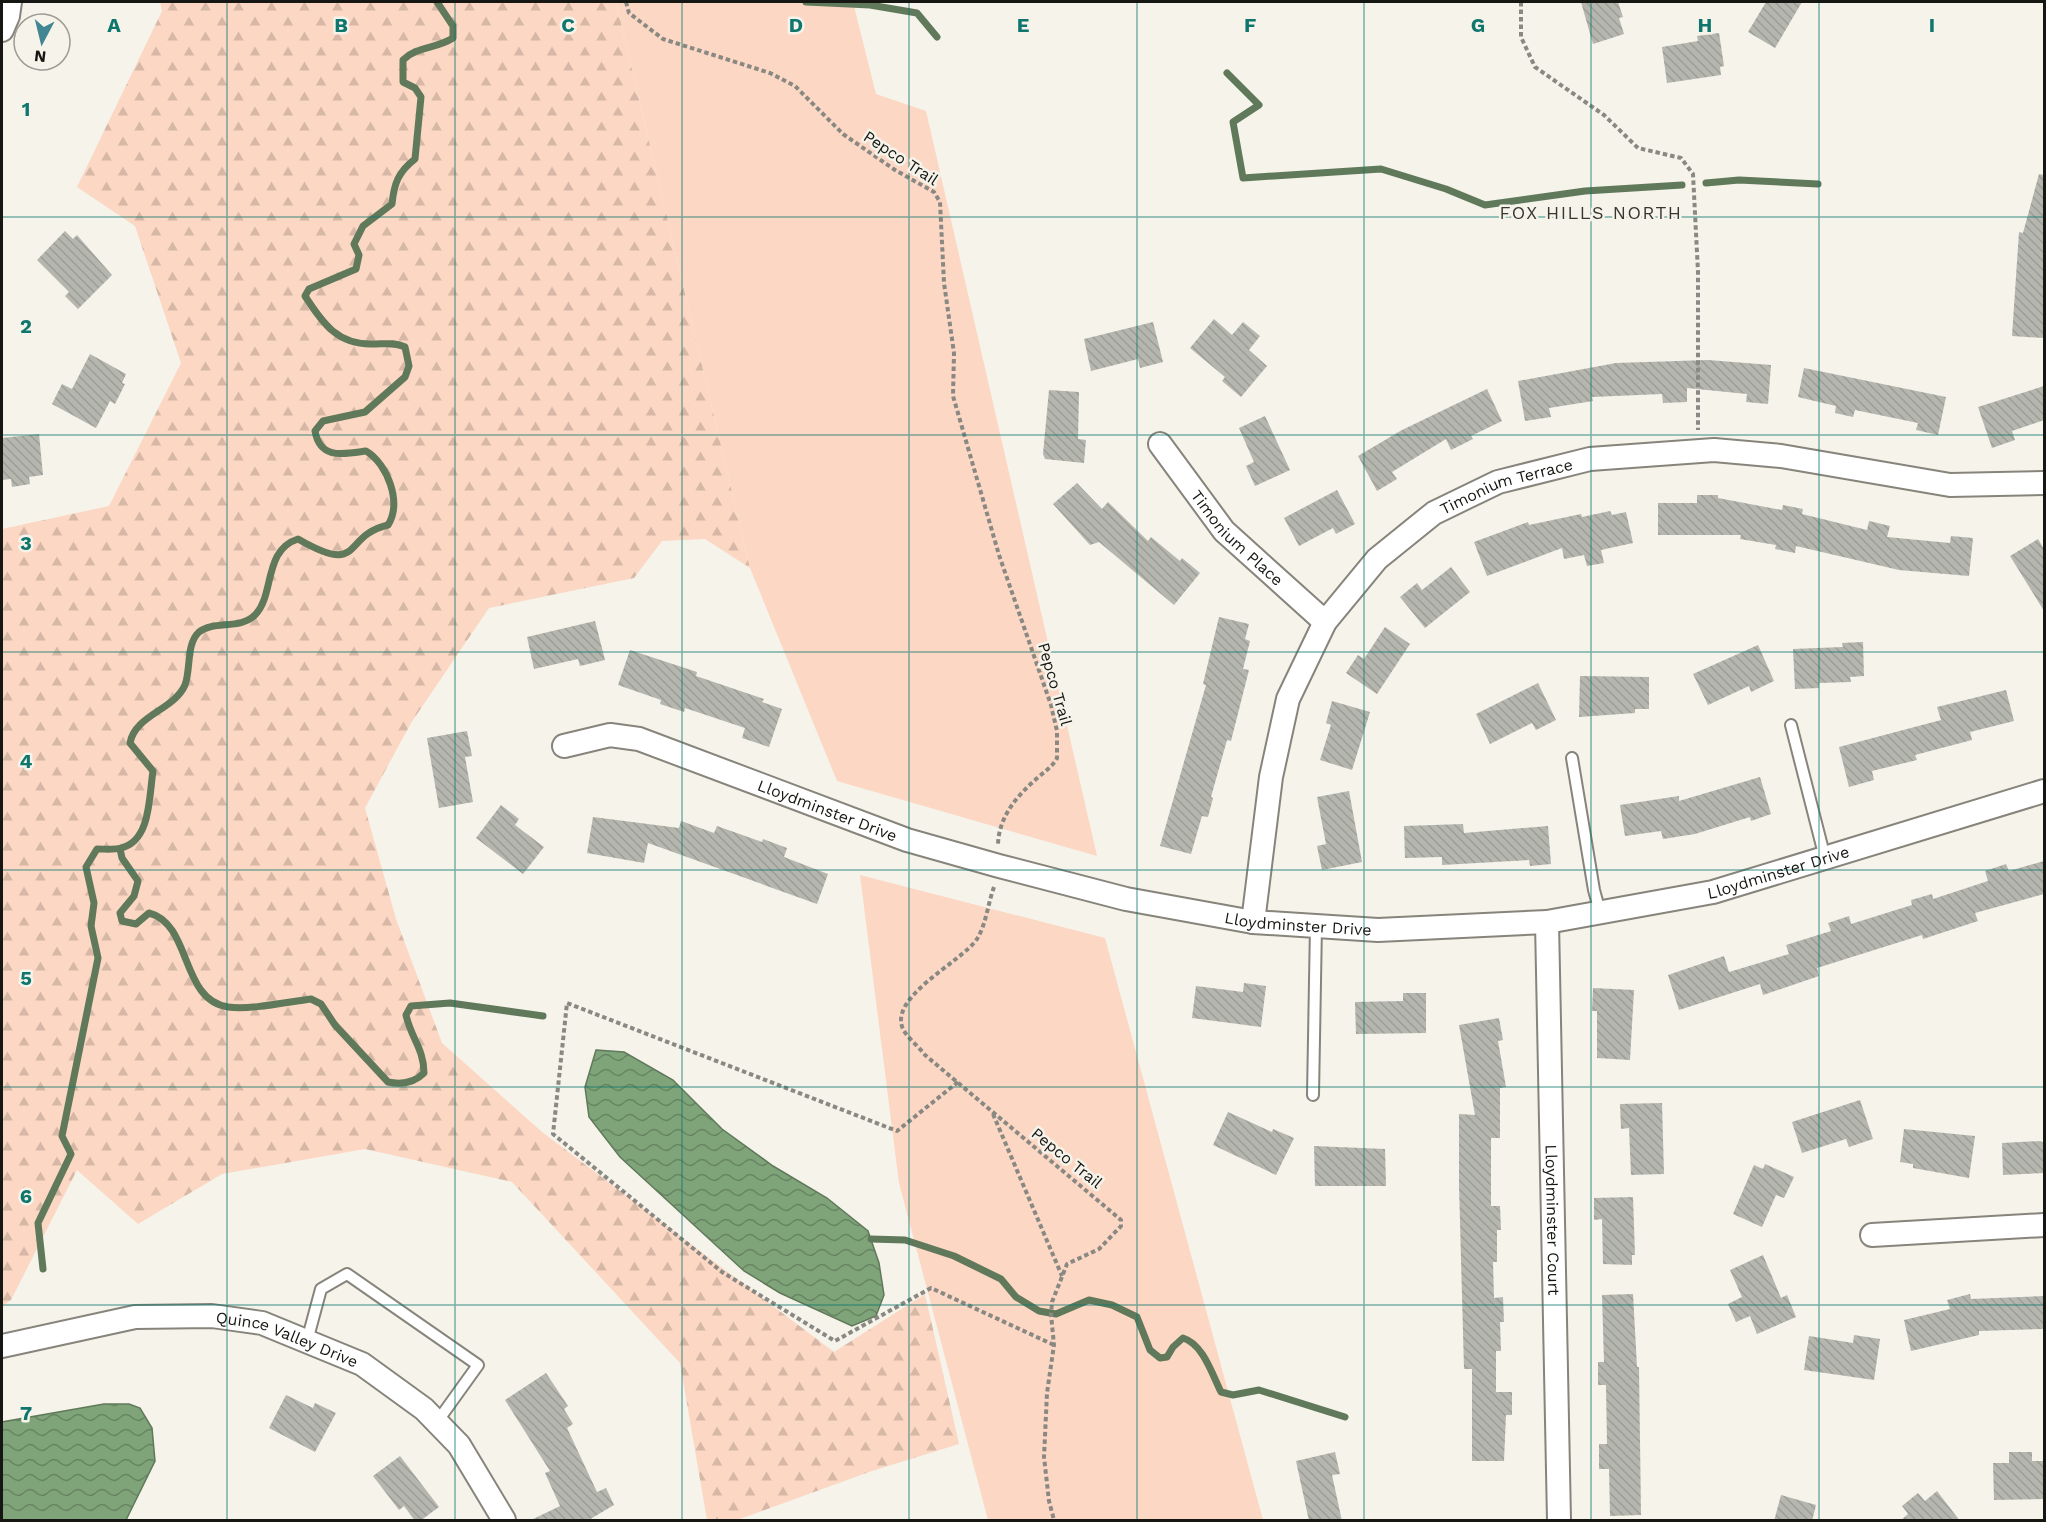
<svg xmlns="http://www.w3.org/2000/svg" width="2046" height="1522" font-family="'Work Sans',sans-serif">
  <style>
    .grass { fill: #fcd7c4 }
    .forest { fill: url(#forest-firs) }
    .water { fill: url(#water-waves); stroke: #60795a; stroke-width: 1.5 }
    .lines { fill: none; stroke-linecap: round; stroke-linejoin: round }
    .stream { stroke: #60795a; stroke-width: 7 }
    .building { fill: url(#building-back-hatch) }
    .lane-casing { stroke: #86847b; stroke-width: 14 }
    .street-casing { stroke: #86847b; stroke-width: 26 }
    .path { stroke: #898882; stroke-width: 4; stroke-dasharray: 4.5 3; stroke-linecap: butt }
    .lane { stroke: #fff; stroke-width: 10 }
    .street { stroke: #fff; stroke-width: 22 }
    .grid { fill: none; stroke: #0f766e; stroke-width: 1.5; stroke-opacity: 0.55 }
    .labels { text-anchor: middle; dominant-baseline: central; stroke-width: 5; stroke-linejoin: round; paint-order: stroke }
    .street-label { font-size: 16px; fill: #161612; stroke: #f5f3ea }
    .neighbourhood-label { font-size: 18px; letter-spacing: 1.5px; fill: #38362f; stroke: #f5f3ea }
    .grid-label { font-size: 20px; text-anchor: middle; font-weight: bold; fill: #0f766e; stroke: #f5f3ea; stroke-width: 5; stroke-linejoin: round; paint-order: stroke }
  </style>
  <defs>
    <pattern id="forest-firs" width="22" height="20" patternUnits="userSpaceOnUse" patternTransform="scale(1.5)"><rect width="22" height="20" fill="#fcd7c4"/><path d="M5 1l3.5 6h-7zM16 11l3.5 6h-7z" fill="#d7b8a7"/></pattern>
    <pattern id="water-waves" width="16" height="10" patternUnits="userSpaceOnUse" patternTransform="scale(1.5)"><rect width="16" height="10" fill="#7fa479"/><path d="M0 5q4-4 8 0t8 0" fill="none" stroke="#678562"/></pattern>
    <pattern id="building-back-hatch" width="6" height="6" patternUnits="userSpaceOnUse" patternTransform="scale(1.5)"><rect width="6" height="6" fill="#b5b7af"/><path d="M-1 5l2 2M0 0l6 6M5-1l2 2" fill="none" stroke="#9b9d96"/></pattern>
  </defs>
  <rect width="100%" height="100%" fill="#f5f3ea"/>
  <g class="grass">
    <path d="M 616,2 L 853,2 L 876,94 L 926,111 L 1097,856 L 837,781 L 750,568 Z"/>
    <path d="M 860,875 L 1105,938 L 1263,1520 L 988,1520 L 899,1183 Z"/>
  </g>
  <path class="forest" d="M 160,2 L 616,2 L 750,568 L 705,539 L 662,541 L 634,578 L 489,608 L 411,723 L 365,808 L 396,919 L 442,1043 L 542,1132 L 834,1352 L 925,1294 L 959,1444 L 869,1472 L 737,1520 L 707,1520 L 680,1363 L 512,1182 L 365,1149 L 222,1174 L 138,1224 L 77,1170 L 11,1300 L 2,1306 L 2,529 L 109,506 L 181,363 L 135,226 L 77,187 L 162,11 Z"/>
  <g class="water">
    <path d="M 596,1050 L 624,1052 L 673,1080 L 722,1129 L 773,1166 L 827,1198 L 868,1231 L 879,1263 L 884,1295 L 876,1316 L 852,1326 L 780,1293 L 744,1271 L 620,1157 L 589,1117 L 585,1087 Z"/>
    <path d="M 104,1404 L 129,1404 L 140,1408 L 152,1428 L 155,1461 L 126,1520 L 2,1520 L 2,1422 Z"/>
  </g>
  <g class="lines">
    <g class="stream">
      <path d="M 806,2 L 870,5 L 917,13 L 937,37"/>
      <path d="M 1227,73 L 1259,105 L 1233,122 L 1243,178 L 1381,169 L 1446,189 L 1485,205 L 1585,191 L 1682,185"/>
      <path d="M 1706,183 L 1739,180 L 1818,184"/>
      <path d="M 120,849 L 122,858 L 138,881 L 134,896 L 120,913 L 122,921 L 136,924 L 149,913 C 192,924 180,1000 228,1007 C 251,1010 287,1002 311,999 L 321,1004 L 335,1025 L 388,1082 C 402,1085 414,1083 424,1073 C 424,1049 411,1038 406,1015 L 411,1006 L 450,1003 L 543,1016"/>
      <path d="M 871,1239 L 905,1240 L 954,1256 L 1001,1279 L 1016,1297 L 1039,1311 L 1056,1314 L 1089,1300 L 1112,1305 L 1137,1317 L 1150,1350 L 1160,1358 L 1167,1357 L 1173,1347 L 1183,1338 C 1203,1344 1212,1374 1221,1392 L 1233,1395 L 1259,1390 L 1345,1417"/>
      <path d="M 43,1269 L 38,1223 L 71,1154 L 62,1136 L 98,958 L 91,926 L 94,903 L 86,867 L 97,849 C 105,849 114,850 121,848 C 151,841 149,796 153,771 L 130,743 C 135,715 174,710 185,685 C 191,669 186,644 199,632 C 214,620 240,630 255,615 C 275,595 263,550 298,539 C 364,577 341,536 388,525 C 402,503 388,464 366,451 C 344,454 320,460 315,431 L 323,421 L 365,412 L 405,377 L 409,366 L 405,347 C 395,342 384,344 373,344 C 338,345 323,324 305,296 L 309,289 L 356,269 L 359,255 L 354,244 L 363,226 L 392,204 C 394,184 398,172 415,159 L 421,97 L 415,88 L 403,82 L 403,60 C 417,46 436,49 453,38 L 453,26 L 437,2"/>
    </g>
  </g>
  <g class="building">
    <path d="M 1581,2 L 1618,2 L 1623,17 L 1619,18 L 1624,34 L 1593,44 Z"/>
    <path d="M 1766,2 L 1802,2 L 1775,48 L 1748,32 Z"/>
    <path d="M 1719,33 L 1724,66 L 1720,67 L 1721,75 L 1667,83 L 1662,47 L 1698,41 L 1697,36 Z"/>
    <path d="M 2039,174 L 2044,175 L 2044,338 L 2012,336 L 2019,232 L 2023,233 Z"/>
    <path d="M 65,231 L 73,239 L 77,235 L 112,275 L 78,309 L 65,296 L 69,292 L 37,260 Z"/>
    <path d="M 1214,319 L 1232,335 L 1243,322 L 1260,336 L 1249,350 L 1267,366 L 1241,397 L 1222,381 L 1225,377 L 1190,348 Z"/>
    <path d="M 1153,322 L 1163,362 L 1140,368 L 1138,359 L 1091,371 L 1084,339 Z"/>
    <path d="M 90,354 L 126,374 L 122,383 L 125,384 L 115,404 L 110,401 L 96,428 L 52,404 L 62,384 L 72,389 Z"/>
    <path d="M 1708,360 L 1771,365 L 1768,404 L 1746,402 L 1747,394 L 1687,388 L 1687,402 L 1663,403 L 1662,394 L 1592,397 L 1593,401 L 1549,408 L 1551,417 L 1525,421 L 1518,381 L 1616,363 Z"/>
    <path d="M 1804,368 L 1946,397 L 1938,435 L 1916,430 L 1918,423 L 1855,410 L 1853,417 L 1835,413 L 1836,406 L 1798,397 Z"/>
    <path d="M 2044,386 L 2044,420 L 2012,431 L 2015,440 L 1992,448 L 1978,407 Z"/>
    <path d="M 1487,389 L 1502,421 L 1471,436 L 1473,439 L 1451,450 L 1446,439 L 1392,472 L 1397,479 L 1377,491 L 1358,456 L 1402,430 Z"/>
    <path d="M 1049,390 L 1079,392 L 1078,439 L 1086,440 L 1084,463 L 1045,459 L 1043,454 Z"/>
    <path d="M 1265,416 L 1290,470 L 1255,486 L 1246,466 L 1254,462 L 1239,428 Z"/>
    <path d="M 39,434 L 43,475 L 29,477 L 30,484 L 12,487 L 11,479 L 2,480 L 2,438 Z"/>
    <path d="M 1077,483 L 1102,509 L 1108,502 L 1148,541 L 1151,537 L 1180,561 L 1182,558 L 1200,573 L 1174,605 L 1099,542 L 1090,545 L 1053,504 Z"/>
    <path d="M 1337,490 L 1355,524 L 1336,534 L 1333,528 L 1299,546 L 1284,518 Z"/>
    <path d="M 1697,495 L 1718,495 L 1718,498 L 1782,510 L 1783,505 L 1803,509 L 1802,514 L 1867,530 L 1869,521 L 1890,526 L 1887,537 L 1950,543 L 1951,536 L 1973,538 L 1969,576 L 1899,570 L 1796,546 L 1795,553 L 1775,549 L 1776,545 L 1740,539 L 1741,535 L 1658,535 L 1658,503 L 1697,503 Z"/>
    <path d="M 1610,511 L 1612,515 L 1626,512 L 1633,543 L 1601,550 L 1604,563 L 1587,566 L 1584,555 L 1564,559 L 1562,548 L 1487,576 L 1474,542 L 1528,522 L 1529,525 L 1581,514 L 1582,517 Z"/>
    <path d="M 2038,539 L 2044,549 L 2044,611 L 2010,556 Z"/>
    <path d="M 1451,567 L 1470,592 L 1425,628 L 1400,597 L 1417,583 L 1422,590 Z"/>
    <path d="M 1219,617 L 1249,624 L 1245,639 L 1250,641 L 1243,669 L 1249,670 L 1231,741 L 1227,740 L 1211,797 L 1213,798 L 1208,817 L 1202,816 L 1191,854 L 1160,846 L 1206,685 L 1203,684 Z"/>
    <path d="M 595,621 L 605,660 L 580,666 L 578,659 L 534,669 L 527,637 Z"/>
    <path d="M 1385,627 L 1410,644 L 1377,694 L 1346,673 L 1358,655 L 1364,659 Z"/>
    <path d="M 1863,642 L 1864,676 L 1850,677 L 1851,682 L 1819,683 L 1819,688 L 1795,689 L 1793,649 L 1843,647 L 1842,643 Z"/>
    <path d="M 1758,645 L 1774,681 L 1751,692 L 1749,686 L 1708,705 L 1693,674 Z"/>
    <path d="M 630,650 L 697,672 L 696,676 L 764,699 L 762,702 L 782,709 L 769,747 L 742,738 L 745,728 L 685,708 L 684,712 L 660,704 L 661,700 L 618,685 Z"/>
    <path d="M 1580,676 L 1649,677 L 1649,709 L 1635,709 L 1635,713 L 1579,717 Z"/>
    <path d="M 1538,683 L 1556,720 L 1536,730 L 1532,723 L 1490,744 L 1476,714 Z"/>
    <path d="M 2006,690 L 2014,721 L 1970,732 L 1972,740 L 1915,755 L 1917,760 L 1872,771 L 1874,780 L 1849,787 L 1839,747 L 1941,720 L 1937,707 Z"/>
    <path d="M 1332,701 L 1370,712 L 1352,770 L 1320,760 L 1331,725 L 1326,723 Z"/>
    <path d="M 467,731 L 472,756 L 465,757 L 473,802 L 439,808 L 427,738 Z"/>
    <path d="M 1760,777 L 1771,814 L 1751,821 L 1750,817 L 1695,834 L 1663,839 L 1661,831 L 1625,836 L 1620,805 L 1679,796 L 1679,801 Z"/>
    <path d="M 1349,791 L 1362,862 L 1322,870 L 1317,846 L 1326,844 L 1317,797 Z"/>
    <path d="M 501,805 L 519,819 L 515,825 L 544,847 L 523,874 L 476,838 Z"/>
    <path d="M 593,817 L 679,828 L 681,821 L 714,833 L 717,826 L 762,842 L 763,839 L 787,848 L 784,857 L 828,874 L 817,904 L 648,843 L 644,863 L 587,853 Z"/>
    <path d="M 1463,824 L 1464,833 L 1548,826 L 1551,864 L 1530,866 L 1529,860 L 1442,865 L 1442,857 L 1405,858 L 1404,826 Z"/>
    <path d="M 2044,861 L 2044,894 L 1975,913 L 1978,921 L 1923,939 L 1922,935 L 1817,968 L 1819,976 L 1763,995 L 1760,984 L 1679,1010 L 1668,975 L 1724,956 L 1729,972 L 1789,954 L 1786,945 L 1831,931 L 1828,923 L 1849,916 L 1851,924 L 1912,905 L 1911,900 L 1932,894 L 1933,899 L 1988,881 L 1985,871 L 2006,864 L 2009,871 Z"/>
    <path d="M 1244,983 L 1266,986 L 1261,1027 L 1192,1018 L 1196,986 L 1243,992 Z"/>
    <path d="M 1593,988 L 1634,990 L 1630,1060 L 1597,1058 L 1597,1011 L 1592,1011 Z"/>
    <path d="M 1403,993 L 1426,993 L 1426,1033 L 1356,1034 L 1355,1002 L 1403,1001 Z"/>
    <path d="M 1499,1018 L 1503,1040 L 1498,1041 L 1506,1087 L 1500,1088 L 1500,1138 L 1491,1138 L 1491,1206 L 1500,1206 L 1501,1230 L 1497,1230 L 1497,1262 L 1493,1262 L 1494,1298 L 1503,1297 L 1504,1322 L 1500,1322 L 1501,1351 L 1496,1351 L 1496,1392 L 1512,1392 L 1512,1415 L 1506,1415 L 1504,1461 L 1472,1461 L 1472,1369 L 1464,1369 L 1459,1185 L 1459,1114 L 1475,1115 L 1459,1025 Z"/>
    <path d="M 1860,1100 L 1873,1139 L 1849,1147 L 1846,1139 L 1802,1153 L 1792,1122 Z"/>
    <path d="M 1662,1103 L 1664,1174 L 1631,1175 L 1629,1128 L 1621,1129 L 1620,1104 Z"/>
    <path d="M 1228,1112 L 1272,1132 L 1273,1129 L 1294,1138 L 1276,1175 L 1213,1145 Z"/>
    <path d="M 1904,1129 L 1975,1136 L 1969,1178 L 1913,1168 L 1913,1164 L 1900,1162 Z"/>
    <path d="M 2040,1141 L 2044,1143 L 2044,1173 L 2003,1175 L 2002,1143 Z"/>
    <path d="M 1314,1146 L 1385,1149 L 1386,1186 L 1315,1186 Z"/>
    <path d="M 1765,1164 L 1794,1177 L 1784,1198 L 1776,1195 L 1762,1227 L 1733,1214 L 1754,1165 L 1763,1169 Z"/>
    <path d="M 1633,1197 L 1635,1255 L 1632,1255 L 1632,1265 L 1603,1264 L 1602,1219 L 1594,1220 L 1594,1198 Z"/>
    <path d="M 1763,1255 L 1781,1298 L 1787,1295 L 1796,1317 L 1757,1334 L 1750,1316 L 1736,1322 L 1728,1304 L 1742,1297 L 1730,1270 Z"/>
    <path d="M 1633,1294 L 1637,1367 L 1639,1367 L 1641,1515 L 1610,1516 L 1609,1469 L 1599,1469 L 1599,1444 L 1607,1444 L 1606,1385 L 1598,1385 L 1598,1362 L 1604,1362 L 1602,1295 Z"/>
    <path d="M 1970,1294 L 1971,1299 L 2044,1296 L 2044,1329 L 1979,1331 L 1979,1335 L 1911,1351 L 1904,1320 L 1950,1309 L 1947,1300 Z"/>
    <path d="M 1854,1335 L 1880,1339 L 1874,1380 L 1804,1370 L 1809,1336 L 1853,1343 Z"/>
    <path d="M 546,1373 L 568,1406 L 564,1409 L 573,1424 L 567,1428 L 597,1492 L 606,1488 L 614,1505 L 587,1521 L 529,1521 L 560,1506 L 545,1473 L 550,1471 L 505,1400 Z"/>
    <path d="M 286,1395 L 313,1408 L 315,1403 L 336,1413 L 315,1452 L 269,1428 Z"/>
    <path d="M 1335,1452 L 1340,1474 L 1332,1475 L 1342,1521 L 1309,1521 L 1296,1461 Z"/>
    <path d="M 2009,1452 L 2032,1452 L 2032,1461 L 2044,1461 L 2044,1499 L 1994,1500 L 1993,1463 L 2009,1463 Z"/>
    <path d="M 400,1456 L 439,1507 L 420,1521 L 415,1521 L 404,1506 L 399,1510 L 373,1476 Z"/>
    <path d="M 1937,1491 L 1960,1521 L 1900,1521 L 1908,1514 L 1902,1506 L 1918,1493 L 1925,1501 Z"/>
    <path d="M 1781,1495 L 1816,1505 L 1812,1521 L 1774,1521 Z"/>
  </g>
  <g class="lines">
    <defs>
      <g id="lane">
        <path d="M 1791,725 L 1825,858"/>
        <path d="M 1572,758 L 1594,890 L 1600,912"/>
        <path d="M 1313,1095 L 1316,925"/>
        <path d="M 307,1341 L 321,1289 L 347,1274 L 478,1365 L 437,1422"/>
      </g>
      <g id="street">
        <path d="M 2,30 L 8,16 L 10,2"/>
        <path id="s1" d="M 1160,444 L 1224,531 L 1325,622"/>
        <path id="s2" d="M 564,746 L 610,735 L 639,739 L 907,840 L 999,866 L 1126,899 L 1253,922 L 1378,930 L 1547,922 L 1713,892 L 2044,791"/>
        <path id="s3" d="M 1253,922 L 1271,777 L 1288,699 L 1325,622 L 1377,559 L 1434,513 L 1498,482 L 1590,459 L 1714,450 L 1781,456 L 1950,485 L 2044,483"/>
        <path id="s4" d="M 1547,922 L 1559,1520"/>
        <path d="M 1872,1235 L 2044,1225"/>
        <path id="s5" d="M 2,1346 L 135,1317 L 212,1316 L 262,1323 L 362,1364 L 424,1409 L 459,1445 L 504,1520"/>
      </g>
    </defs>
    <use href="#lane" class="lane-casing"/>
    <use href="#street" class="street-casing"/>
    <g class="path">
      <path d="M 626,2 L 629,13 L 663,39 L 770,73 L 795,86 L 843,134 L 895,170 L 934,192 L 940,202 L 944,283 L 954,353 L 953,396 L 999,555 L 1051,705 L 1057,731 L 1057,758 C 1052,768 1042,773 1034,781 C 1015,798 999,818 998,844"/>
      <path d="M 1521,2 L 1521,37 L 1535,67 L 1604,115 L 1638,148 L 1681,158 L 1693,174 L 1698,272 L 1698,430"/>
      <path d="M 994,887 C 988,903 986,925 977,939 C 962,962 885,998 904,1031 C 909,1039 919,1047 925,1055 L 1121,1220 L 1121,1226 L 1099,1249 L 1067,1264 L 1052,1302 L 1051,1314 L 1054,1345 L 1047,1393 L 1044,1457 L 1049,1501 L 1054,1520"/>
      <path d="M 958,1082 L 897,1131 L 567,1003 L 553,1134 L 722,1272 L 835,1341 L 931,1288 L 1054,1345"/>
      <path d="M 993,1114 L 1062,1276"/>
    </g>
    <use href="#lane" class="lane"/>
    <use href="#street" class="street"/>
  </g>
  <path class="grid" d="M 227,2 L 227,1520M 455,2 L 455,1520M 682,2 L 682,1520M 909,2 L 909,1520M 1137,2 L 1137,1520M 1364,2 L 1364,1520M 1591,2 L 1591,1520M 1819,2 L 1819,1520M 2,217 L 2044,217M 2,435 L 2044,435M 2,652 L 2044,652M 2,870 L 2044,870M 2,1087 L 2044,1087M 2,1305 L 2044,1305"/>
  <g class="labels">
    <g class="street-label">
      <text transform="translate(901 158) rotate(33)">Pepco Trail</text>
      <text stroke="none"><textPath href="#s3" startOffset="544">Timonium Terrace</textPath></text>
      <text stroke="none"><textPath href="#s1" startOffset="122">Timonium Place</textPath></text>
      <text transform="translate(1055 684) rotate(74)">Pepco Trail</text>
      <text stroke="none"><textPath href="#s2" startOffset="278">Lloydminster Drive</textPath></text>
      <text stroke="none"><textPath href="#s2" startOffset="1250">Lloydminster Drive</textPath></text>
      <text stroke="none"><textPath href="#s2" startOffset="764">Lloydminster Drive</textPath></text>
      <text transform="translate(1067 1158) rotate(39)">Pepco Trail</text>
      <text stroke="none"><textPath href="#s4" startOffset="298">Lloydminster Court</textPath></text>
      <text stroke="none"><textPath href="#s5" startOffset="292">Quince Valley Drive</textPath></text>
    </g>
    <g class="neighbourhood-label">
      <text x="1591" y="212">FOX HILLS NORTH</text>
    </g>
  </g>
  <g class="grid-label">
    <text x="114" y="32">A</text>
    <text x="341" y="32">B</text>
    <text x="568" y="32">C</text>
    <text x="796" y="32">D</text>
    <text x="1023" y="32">E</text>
    <text x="1250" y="32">F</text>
    <text x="1478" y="32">G</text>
    <text x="1705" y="32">H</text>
    <text x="1932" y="32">I</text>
    <text x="26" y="116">1</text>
    <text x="26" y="333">2</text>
    <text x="26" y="550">3</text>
    <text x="26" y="768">4</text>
    <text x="26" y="985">5</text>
    <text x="26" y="1203">6</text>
    <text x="26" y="1420">7</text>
  </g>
  <rect width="2046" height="1522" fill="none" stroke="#161612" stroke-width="6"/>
  <g transform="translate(42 42) rotate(187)"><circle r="28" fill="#f5f3ea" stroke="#9c9b94" stroke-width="1.5"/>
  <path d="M0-4.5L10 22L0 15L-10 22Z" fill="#418793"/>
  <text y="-9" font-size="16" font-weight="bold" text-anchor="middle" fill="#161612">N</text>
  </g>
</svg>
